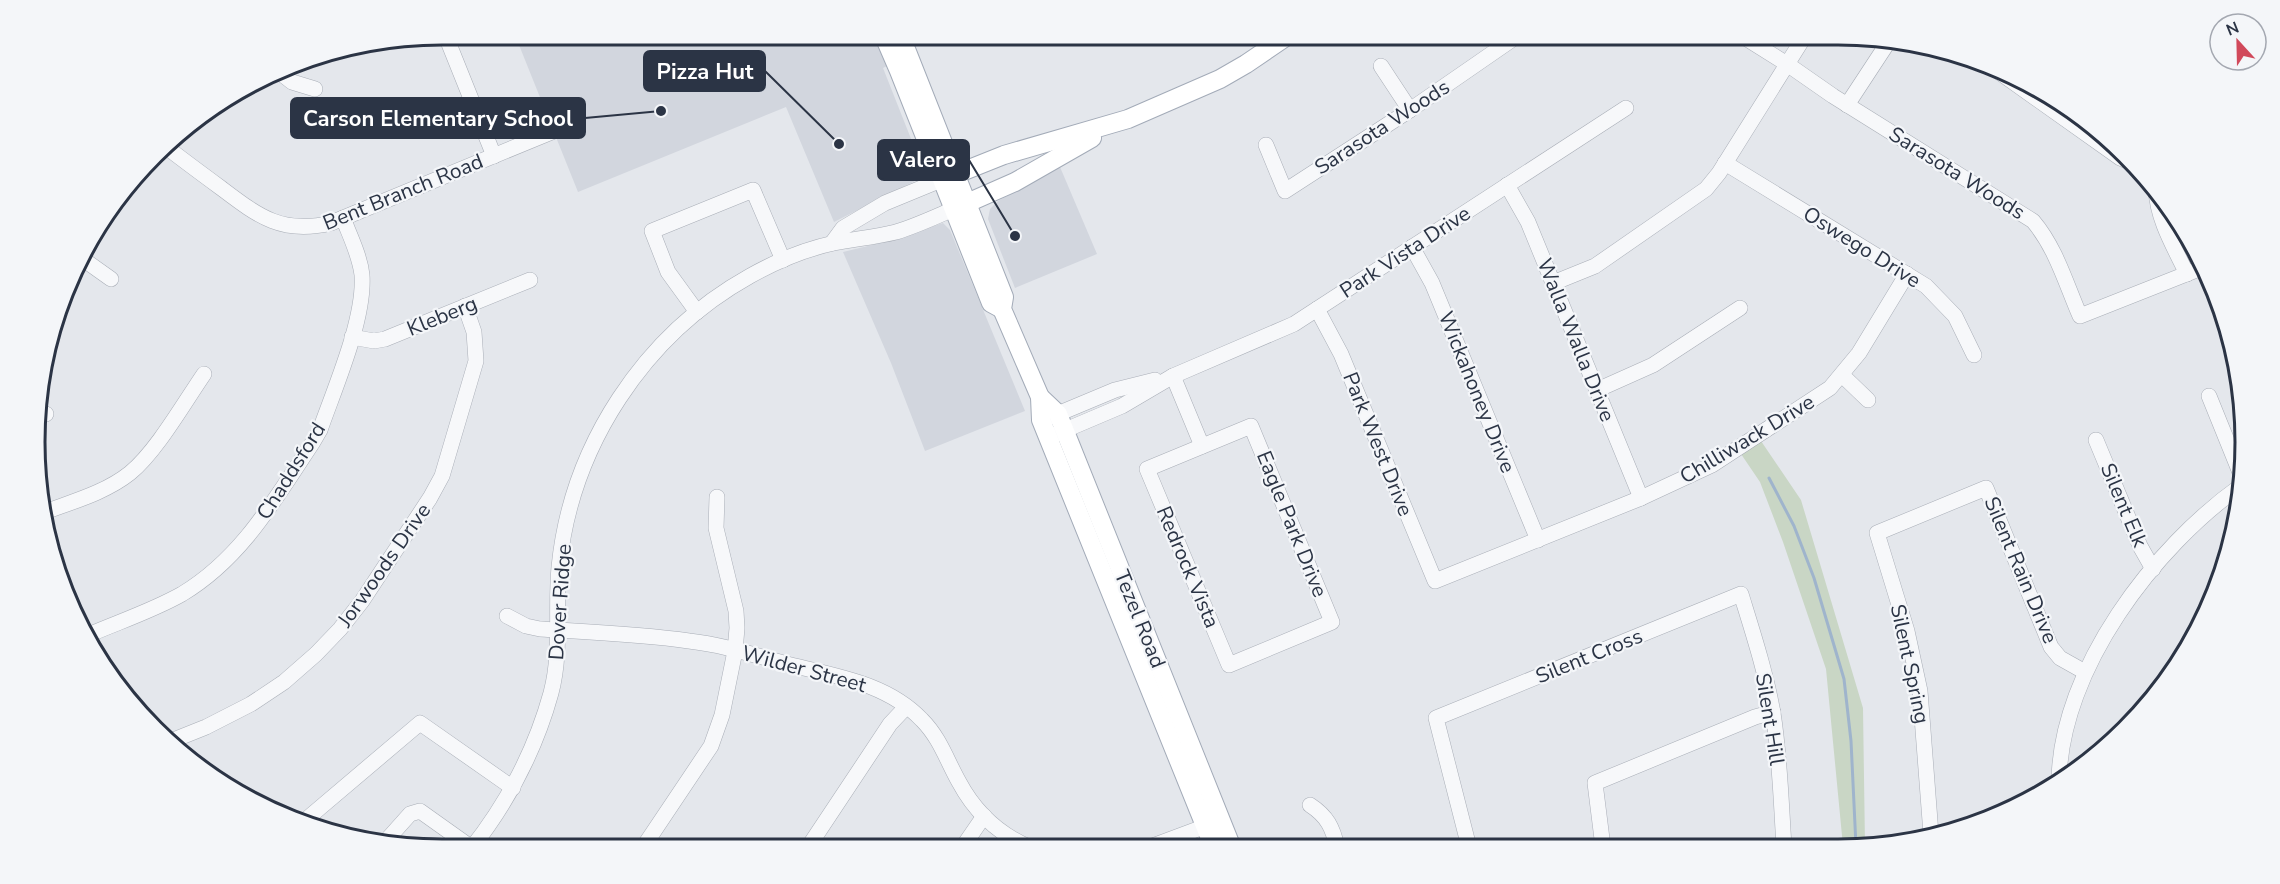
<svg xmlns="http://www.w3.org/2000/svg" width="2280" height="884" font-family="'Nunito Sans',sans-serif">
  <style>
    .built { fill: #d2d6de }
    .green { fill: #c9d6c5 }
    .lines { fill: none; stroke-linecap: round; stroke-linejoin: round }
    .stream { stroke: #9fb4cc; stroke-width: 3 }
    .minor-casing { stroke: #a9aeb7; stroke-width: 16 }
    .major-casing { stroke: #a3abb8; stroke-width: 20 }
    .minor { stroke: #f7f8fa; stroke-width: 15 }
    .major { stroke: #fff; stroke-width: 18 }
    .labels { text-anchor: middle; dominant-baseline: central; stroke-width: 4.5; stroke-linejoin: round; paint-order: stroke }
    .street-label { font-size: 21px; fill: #2b3445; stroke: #f4f6f9 }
    .rim { fill: none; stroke: #2b3445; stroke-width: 3 }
    .leader { fill: none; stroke: #2b3445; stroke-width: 2 }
    .callout-dot { fill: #2b3445; stroke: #f4f6f9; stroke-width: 2 }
    .callout { fill: #2b3445; stroke: #2b3445; stroke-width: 2 }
    .callout-label { font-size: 22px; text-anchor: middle; font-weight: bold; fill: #fff }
  </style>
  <rect width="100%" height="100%" fill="#e4e7ec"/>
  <g class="built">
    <path d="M 515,35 L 874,35 L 887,66 L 883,68 L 921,164 L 915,181 L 834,222 L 786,107 L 578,192 Z"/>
    <path d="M 1060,167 L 1097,254 L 1015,288 L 988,219 L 990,209 L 998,201 Z"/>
    <path d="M 943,223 L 950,230 L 1025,411 L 925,451 L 891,363 L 843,252 L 872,245 Z"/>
  </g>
  <path class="green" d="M 1761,441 L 1801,500 L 1863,708 L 1865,846 L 1843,846 L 1826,669 L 1783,542 L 1760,482 L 1741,454 Z"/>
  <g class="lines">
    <path class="stream" d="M 1769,478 L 1794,526 L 1814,578 L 1844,679 L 1851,741 L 1856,846"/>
    <defs>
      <g id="minor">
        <path d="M 445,34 L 494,156"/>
        <path d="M 1739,34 L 1787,64 L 1833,96 L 2033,221 C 2056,248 2066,284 2080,316 L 2204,267"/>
        <path d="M 1989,65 L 2120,158 L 2136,165"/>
        <path d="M 1381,66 L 1410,110"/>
        <path d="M 278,71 L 292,82 L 315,89"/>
        <path d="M 1847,105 L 1889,41"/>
        <path d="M 1266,145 L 1285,191 L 1410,110 L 1520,34"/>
        <path d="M 165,146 C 183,160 202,174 221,188 C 258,216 282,235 331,223 L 554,131"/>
        <path d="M 1725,163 L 1926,286 L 1955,316 L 1974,355"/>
        <path d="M 1507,185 L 1528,222 L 1641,498"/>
        <path d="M 2156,189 C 2157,219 2174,247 2187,274"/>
        <path d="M 832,243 L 843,228 L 885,203 L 953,175"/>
        <path d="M 1412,247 L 1432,283 L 1538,540"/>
        <path d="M 80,257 L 111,279"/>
        <path d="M 1553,283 L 1595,266 L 1706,189 L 1719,173 L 1806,34"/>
        <path d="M 1317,309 L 1341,354 L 1435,581 L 1641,498 L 1712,465 L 1830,388 L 1859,353 L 1907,274"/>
        <path d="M 697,312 L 668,272 L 652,231 L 753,190 L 783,260"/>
        <path d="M 352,337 L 374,341 L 385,339 L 530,280"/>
        <path d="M 1842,375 L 1868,400"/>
        <path d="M 1173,376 L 1202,446"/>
        <path d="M 1597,390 L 1653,365 L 1740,308"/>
        <path d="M 2209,396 L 2243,480"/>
        <path d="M 39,412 L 46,414"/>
        <path d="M 1048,418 L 1115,390 L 1155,380"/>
        <path d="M 1251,426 L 1332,622 L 1229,665 L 1147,469 Z"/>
        <path d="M 1056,434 L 1122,406 L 1173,376 L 1294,324 L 1626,108"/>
        <path d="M 2096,440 L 2140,546 L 2153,569"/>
        <path d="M 42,513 C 71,502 105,493 130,473 C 156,452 184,403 204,374"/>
        <path d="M 507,616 L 526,626 L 540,629 C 589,632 640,634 689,641 C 725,645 760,657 795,666 C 841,677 889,685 922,720 C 940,738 947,761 959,782 C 975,812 1000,835 1031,848"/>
        <path d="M 86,636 C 118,622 152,611 182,594 C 242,558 275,499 313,442 L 320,430 C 335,387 365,319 362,275 C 360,256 350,236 343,218"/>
        <path d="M 171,741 L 206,727 L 251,704 L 284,682 L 316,654 L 340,629 L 362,601 L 430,498 L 442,476 L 476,361 L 474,332 L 465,306"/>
        <path d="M 2059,780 C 2061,669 2154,547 2242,485"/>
        <path d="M 1310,805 C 1327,816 1333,828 1337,847"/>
        <path d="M 302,823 L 420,723 L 513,788"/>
        <path d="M 1931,834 L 1920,691 L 1907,631 L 1877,533 L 1986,488 L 2051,647 L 2060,658 L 2085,672"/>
        <path d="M 385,842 L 410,814 L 420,811 L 472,848"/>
        <path d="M 1469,847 L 1436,718 L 1741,594 C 1753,633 1766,673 1773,713 C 1780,757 1781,802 1784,846"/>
        <path d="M 1603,847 L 1595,783 L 1755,717 L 1773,712"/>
        <path d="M 962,848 L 984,816"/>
        <path d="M 1147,848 L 1214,823"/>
        <path d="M 471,849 C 508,802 535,751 551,693 C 562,652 555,609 559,567 C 571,446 644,335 750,276 C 775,262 806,249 834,243 C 855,239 876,237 896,232 C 919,225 941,214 963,205"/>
        <path d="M 642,849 L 711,746 L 722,715 L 735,651 L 737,628 L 736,611 L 716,528 L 717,497"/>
        <path d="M 807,849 L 890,724 L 906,707"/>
      </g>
      <g id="major">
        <path d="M 883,34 L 899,71 L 991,303 L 1002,309"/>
        <path d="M 900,34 L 1004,297 L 1002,309 L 1040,397 L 1041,420 L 1214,848"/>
        <path d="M 954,175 L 1004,155 L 1128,119 L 1220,79 L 1246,64 L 1290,34"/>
        <path d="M 965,204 L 1015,182 L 1092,138"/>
        <path d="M 1040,397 L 1058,414 L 1232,848"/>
      </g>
    </defs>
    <use href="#minor" class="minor-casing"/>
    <use href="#major" class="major-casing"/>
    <use href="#minor" class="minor"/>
    <use href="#major" class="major"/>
  </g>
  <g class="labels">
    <g class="street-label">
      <text transform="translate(1382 127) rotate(-33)">Sarasota Woods</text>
      <text transform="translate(1957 173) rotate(32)">Sarasota Woods</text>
      <text transform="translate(403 192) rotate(-22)">Bent Branch Road</text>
      <text transform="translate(1862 247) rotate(32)">Oswego Drive</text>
      <text transform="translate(1405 252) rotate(-33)">Park Vista Drive</text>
      <text transform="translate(442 316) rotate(-22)">Kleberg</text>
      <text transform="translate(1576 340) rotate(68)">Walla Walla Drive</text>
      <text transform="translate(1477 392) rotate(68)">Wickahoney Drive</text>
      <text transform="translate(1747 439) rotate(-31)">Chilliwack Drive</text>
      <text transform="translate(1378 444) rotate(68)">Park West Drive</text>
      <text transform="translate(291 471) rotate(-58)">Chaddsford</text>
      <text transform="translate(2124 505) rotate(67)">Silent Elk</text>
      <text transform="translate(1292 524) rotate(68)">Eagle Park Drive</text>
      <text transform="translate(384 565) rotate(-55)">Jorwoods Drive</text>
      <text transform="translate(1188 567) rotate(67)">Redrock Vista</text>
      <text transform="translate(2021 570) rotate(67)">Silent Rain Drive</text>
      <text transform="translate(560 602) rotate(-86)">Dover Ridge</text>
      <text transform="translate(1140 619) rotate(68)">Tezel Road</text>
      <text transform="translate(1589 656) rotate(-22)">Silent Cross</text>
      <text transform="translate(1910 664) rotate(78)">Silent Spring</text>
      <text transform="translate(804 669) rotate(15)">Wilder Street</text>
      <text transform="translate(1770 719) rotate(81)">Silent Hill</text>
    </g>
  </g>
  <path d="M0 0H2280V884H0ZM442 45H1838A397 397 0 0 1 2235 442V442A397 397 0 0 1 1838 839H442A397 397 0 0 1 45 442V442A397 397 0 0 1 442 45Z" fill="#f4f6f9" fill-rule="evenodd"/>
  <path class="rim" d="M442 45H1838A397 397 0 0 1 2235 442V442A397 397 0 0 1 1838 839H442A397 397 0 0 1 45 442V442A397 397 0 0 1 442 45Z"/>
  <path class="leader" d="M839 144L765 71M661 111L585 118M1015 236L969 160"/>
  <g class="callout-dot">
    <circle cx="839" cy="144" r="6"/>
    <circle cx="661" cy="111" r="6"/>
    <circle cx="1015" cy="236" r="6"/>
  </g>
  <g class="callout">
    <rect x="644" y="51" width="121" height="40" rx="6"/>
    <rect x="291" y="98" width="294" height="40" rx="6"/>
    <rect x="878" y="140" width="91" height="40" rx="6"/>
  </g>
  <g class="callout-label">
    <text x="705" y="79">Pizza Hut</text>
    <text x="438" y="126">Carson Elementary School</text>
    <text x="923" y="167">Valero</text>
  </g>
  <g transform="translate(2238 42) rotate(338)"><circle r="28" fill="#f4f6f9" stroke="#a4a8b1" stroke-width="1.5"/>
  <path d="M0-4.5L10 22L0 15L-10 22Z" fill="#d1495b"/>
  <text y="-9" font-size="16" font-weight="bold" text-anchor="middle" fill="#2b3445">N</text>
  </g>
</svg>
